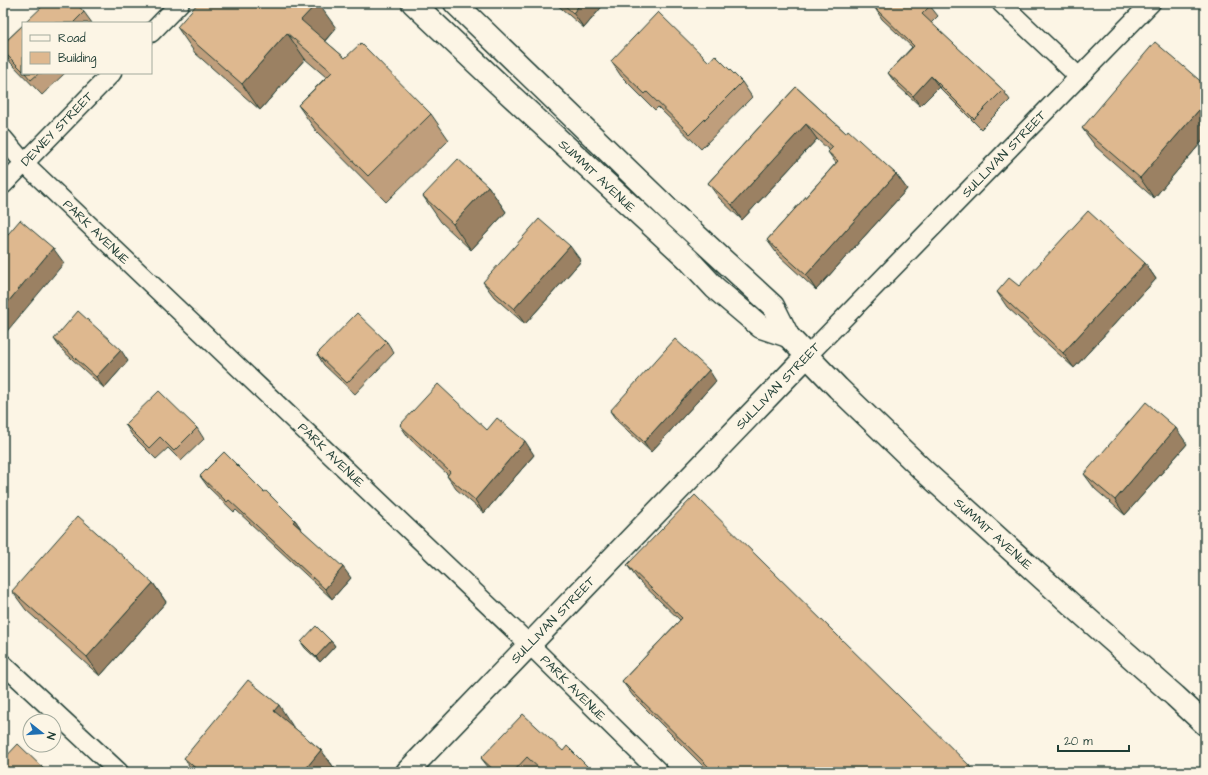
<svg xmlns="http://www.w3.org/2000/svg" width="1208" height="775" font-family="'Architects Daughter',sans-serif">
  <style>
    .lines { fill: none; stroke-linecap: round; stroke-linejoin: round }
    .street-casing { stroke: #1f3d34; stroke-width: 21 }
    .secondary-casing { stroke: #1f3d34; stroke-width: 25 }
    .primary-casing { stroke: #1f3d34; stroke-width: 25 }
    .street { stroke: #fcf5e5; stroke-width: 18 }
    .secondary { stroke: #fcf5e5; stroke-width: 22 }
    .primary { stroke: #fcf5e5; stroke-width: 22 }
    .wall { fill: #bf9e7b; stroke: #1f3d34 }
    .shaded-wall { fill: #9b8164; stroke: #1f3d34 }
    .building { fill: #deb88f; stroke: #1f3d34 }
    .labels { text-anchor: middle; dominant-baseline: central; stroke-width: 3; stroke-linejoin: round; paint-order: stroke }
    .street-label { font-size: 13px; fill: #1f3d34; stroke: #fcf5e5 }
  </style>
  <rect width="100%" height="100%" fill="#fcf5e5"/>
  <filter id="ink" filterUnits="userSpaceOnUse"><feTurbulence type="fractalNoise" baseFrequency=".025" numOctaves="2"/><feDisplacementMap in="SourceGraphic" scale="8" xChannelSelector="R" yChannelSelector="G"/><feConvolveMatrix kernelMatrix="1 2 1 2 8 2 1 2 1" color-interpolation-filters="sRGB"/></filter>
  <g filter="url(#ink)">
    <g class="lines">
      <defs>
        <g id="street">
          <path d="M 1001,3 L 1079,77"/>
          <path d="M 151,33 L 180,3"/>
          <path d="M 3,138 L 24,163 L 529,644 L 659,772"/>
          <path d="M 3,185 L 112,73"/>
          <path d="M 807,356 L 1151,3"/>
          <path d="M 3,664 L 119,772"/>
        </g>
        <path id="secondary" d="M 407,772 L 807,356"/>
        <g id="primary">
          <path d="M 413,3 L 507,92 L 687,258 L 715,288 L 761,327 L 788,336"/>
          <path d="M 455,3 L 670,211 L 773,306 L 788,336 L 838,388 L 923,470 L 1072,605 L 1175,696 L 1205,724"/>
        </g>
      </defs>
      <use href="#street" class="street-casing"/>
      <use href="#secondary" class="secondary-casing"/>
      <use href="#primary" class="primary-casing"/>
      <use href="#street" class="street"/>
      <use href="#secondary" class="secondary"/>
      <use href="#primary" class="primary"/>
    </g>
    <g class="wall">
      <path d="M 555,3 L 605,3 L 584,28 Z"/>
      <path d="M 869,3 L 928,3 L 930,6 L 938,16 L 931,23 L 1003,90 L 1010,100 L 981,129 L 939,87 L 920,106 L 896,84 L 888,73 L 912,47 L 882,19 L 875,8 Z"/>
      <path d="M 84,12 L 92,23 L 25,23 Z"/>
      <path d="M 23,25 L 23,73 L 65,73 L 42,95 L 11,63 L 3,52 L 3,44 Z"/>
      <path d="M 177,27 L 336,28 L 325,41 L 345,58 L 431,114 L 449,140 L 386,202 L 316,131 L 298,105 L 326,77 L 305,59 L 260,110 L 195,53 Z"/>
      <path d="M 611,61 L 709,62 L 742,82 L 752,97 L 701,149 L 658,107 L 655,110 L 621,76 Z"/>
      <path d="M 1205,85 L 1205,138 L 1154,198 L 1096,147 L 1082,128 Z"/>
      <path d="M 796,87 L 846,133 L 896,174 L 907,189 L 816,290 L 778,255 L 767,240 L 836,163 L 828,152 L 830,151 L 817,139 L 742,220 L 719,198 L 708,183 Z"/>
      <path d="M 488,186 L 506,212 L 471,250 L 441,222 L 423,196 Z"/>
      <path d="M 581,261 L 525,324 L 494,297 L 483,282 Z"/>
      <path d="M 1145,263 L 1156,279 L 1074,368 L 1007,307 L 997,292 Z"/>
      <path d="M 54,339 L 128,361 L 104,388 L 61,349 Z"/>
      <path d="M 387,342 L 394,353 L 355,394 L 324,365 L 317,354 Z"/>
      <path d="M 716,381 L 651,452 L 617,421 L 610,411 Z"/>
      <path d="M 125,424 L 197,428 L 204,439 L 181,461 L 168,448 L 156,459 L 132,435 Z"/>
      <path d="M 400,425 L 487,430 L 534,455 L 484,513 L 456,489 L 447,476 L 448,475 L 409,438 Z"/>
      <path d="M 1187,444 L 1125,515 L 1095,489 L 1084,474 Z"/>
      <path d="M 200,476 L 264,492 L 295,520 L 302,530 L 351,578 L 332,599 L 236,510 L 234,512 L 208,487 Z"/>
      <path d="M 627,565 L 976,772 L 709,772 L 633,696 L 622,681 L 680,620 L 638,580 Z"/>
      <path d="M 153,583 L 166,602 L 100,676 L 26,610 L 12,591 Z"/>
      <path d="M 331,641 L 335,646 L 320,662 L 305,648 L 301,642 Z"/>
      <path d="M 292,725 L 292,726 L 321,750 L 335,769 L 333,772 L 193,772 L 184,758 Z"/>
      <path d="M 563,751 L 593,772 L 539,772 L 537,770 L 535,772 L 492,772 L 481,758 Z"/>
    </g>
    <g class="shaded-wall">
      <path d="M 317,3 L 318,3 L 336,28 L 320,46 L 301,20 Z"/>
      <path d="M 581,3 L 605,3 L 584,28 L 573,13 Z"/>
      <path d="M 287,33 L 305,59 L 260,110 L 242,84 Z"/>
      <path d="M 931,76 L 939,87 L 920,106 L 913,96 Z"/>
      <path d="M 1205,103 L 1205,138 L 1154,198 L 1140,178 Z"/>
      <path d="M 806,124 L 817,139 L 742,220 L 732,205 Z"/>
      <path d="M 896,174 L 907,189 L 816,290 L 806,275 Z"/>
      <path d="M 488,186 L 506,212 L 471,250 L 453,224 Z"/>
      <path d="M 570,246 L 581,261 L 525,324 L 514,309 Z"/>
      <path d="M 53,248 L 64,263 L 3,336 L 3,308 Z"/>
      <path d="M 1145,263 L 1156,279 L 1074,368 L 1063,353 Z"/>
      <path d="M 121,350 L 128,361 L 104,388 L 96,377 Z"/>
      <path d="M 709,370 L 716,381 L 651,452 L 644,442 Z"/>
      <path d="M 1176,428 L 1187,444 L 1125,515 L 1115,500 Z"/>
      <path d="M 525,441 L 534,455 L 484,513 L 475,500 Z"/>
      <path d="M 295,520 L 302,530 L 293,522 Z"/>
      <path d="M 343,567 L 351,578 L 332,599 L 325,589 Z"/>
      <path d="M 153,583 L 166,602 L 100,676 L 87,657 Z"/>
      <path d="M 331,641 L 335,646 L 320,662 L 316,657 Z"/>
      <path d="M 279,705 L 292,725 L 288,730 L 274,711 Z"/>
      <path d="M 321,750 L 335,769 L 333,772 L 303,772 Z"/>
    </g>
    <g class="building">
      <path d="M 46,3 L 76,3 L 84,12 L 73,23 L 25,23 Z"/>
      <path d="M 198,3 L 317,3 L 301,20 L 345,58 L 361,43 L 431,114 L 368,176 L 298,105 L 332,72 L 287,33 L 242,84 L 177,27 Z"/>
      <path d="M 562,3 L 581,3 L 573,13 Z"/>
      <path d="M 875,3 L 928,3 L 930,6 L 922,14 L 1003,90 L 974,119 L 931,76 L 913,96 L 888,73 L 914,46 L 875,8 L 878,5 Z"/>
      <path d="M 658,12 L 709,62 L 715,55 L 742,82 L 690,134 L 647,92 L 645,94 L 611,61 Z"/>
      <path d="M 23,25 L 23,71 L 3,51 L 3,44 Z"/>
      <path d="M 1155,42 L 1205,85 L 1205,103 L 1140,178 L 1082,128 Z"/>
      <path d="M 25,73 L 39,73 L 31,80 Z"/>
      <path d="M 796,87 L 846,133 L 848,130 L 896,174 L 806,275 L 767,240 L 838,161 L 828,152 L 833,147 L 806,124 L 732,205 L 708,183 Z"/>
      <path d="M 458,159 L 488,186 L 453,224 L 423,196 Z"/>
      <path d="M 1088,211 L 1145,263 L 1063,353 L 997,292 L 1009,278 L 1019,286 Z"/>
      <path d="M 539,219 L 570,246 L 514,309 L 483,282 Z"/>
      <path d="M 20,220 L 53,248 L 3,308 L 3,240 Z"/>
      <path d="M 78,311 L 121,350 L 96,377 L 54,339 Z"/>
      <path d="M 357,313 L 387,342 L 347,383 L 317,354 Z"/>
      <path d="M 675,339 L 709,370 L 644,442 L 610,411 Z"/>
      <path d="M 438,384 L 487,430 L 497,418 L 525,441 L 475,500 L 447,476 L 450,472 L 400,425 Z"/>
      <path d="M 159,391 L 197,428 L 174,451 L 160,437 L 149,448 L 125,424 Z"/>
      <path d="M 1146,402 L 1176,428 L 1115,500 L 1084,474 Z"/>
      <path d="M 224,452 L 264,492 L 266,491 L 295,520 L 293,522 L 343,567 L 325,589 L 229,500 L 227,502 L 200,476 Z"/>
      <path d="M 695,495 L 976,772 L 714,772 L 622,681 L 682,618 L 627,565 Z"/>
      <path d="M 78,516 L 153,583 L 87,657 L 12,591 Z"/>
      <path d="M 316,626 L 331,641 L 316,657 L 301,642 Z"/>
      <path d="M 248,680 L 279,705 L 274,711 L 321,750 L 303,772 L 200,772 L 184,758 Z"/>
      <path d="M 523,714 L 563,751 L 567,746 L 593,772 L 543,772 L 527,757 L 513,772 L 496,772 L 481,758 Z"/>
      <path d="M 18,744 L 47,772 L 3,772 L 3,760 Z"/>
    </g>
  </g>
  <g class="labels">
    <g class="street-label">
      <text transform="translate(57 129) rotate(-46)">DEWEY STREET</text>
      <text transform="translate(1004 154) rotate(-46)">SULLIVAN STREET</text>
      <text transform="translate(597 176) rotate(43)">SUMMIT AVENUE</text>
      <text transform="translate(96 232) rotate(44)">PARK AVENUE</text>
      <text transform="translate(778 386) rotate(-46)">SULLIVAN STREET</text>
      <text transform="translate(331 455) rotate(44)">PARK AVENUE</text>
      <text transform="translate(993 534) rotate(42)">SUMMIT AVENUE</text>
      <text transform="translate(553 620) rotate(-46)">SULLIVAN STREET</text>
      <text transform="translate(573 688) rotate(45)">PARK AVENUE</text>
    </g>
  </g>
  <rect width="1208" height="775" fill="none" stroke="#fcf5e5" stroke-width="16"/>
  <rect x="8" y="8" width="1192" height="759" fill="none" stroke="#1f3d34" stroke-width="1.5" filter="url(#ink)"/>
  <rect x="22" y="22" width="130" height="52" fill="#fcf5e5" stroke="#a4ab9e"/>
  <rect x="30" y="35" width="20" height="6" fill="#fcf5e5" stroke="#a4ab9e"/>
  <text x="58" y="42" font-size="12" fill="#1f3d34">Road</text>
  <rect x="30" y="52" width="20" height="12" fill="#deb88f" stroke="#a4ab9e"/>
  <text x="58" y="62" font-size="12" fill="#1f3d34">Building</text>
  <g transform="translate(42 733) rotate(107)"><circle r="19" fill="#fcf5e5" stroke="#a4ab9e"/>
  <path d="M0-3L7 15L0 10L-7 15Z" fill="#1f6fb2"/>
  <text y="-6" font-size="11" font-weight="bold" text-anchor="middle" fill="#1f3d34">N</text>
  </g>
  <path d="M1058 745v6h71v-6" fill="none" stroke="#1f3d34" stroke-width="2"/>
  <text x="1064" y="745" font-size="12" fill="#1f3d34" stroke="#fcf5e5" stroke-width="3" paint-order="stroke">20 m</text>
</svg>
